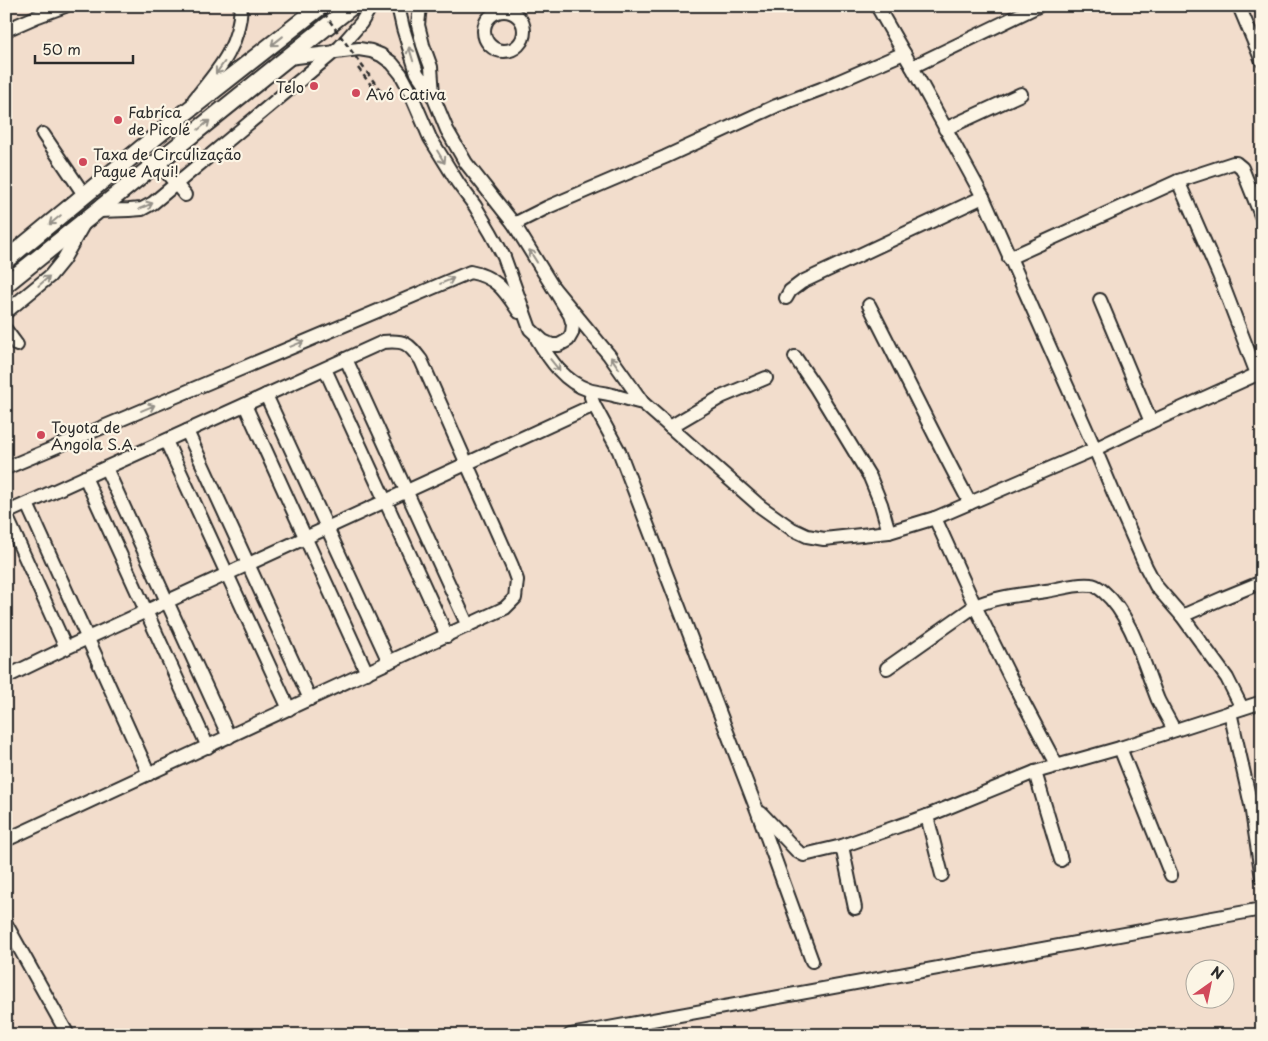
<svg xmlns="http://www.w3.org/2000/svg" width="1268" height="1041" font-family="'Playpen Sans',sans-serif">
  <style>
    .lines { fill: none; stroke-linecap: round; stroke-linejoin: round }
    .minor-casing { stroke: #2b2b2b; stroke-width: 16 }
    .major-casing { stroke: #2b2b2b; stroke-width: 20 }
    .path { stroke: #2b2b2b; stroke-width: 2.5; stroke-dasharray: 5 4; stroke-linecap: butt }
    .minor { stroke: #fcf5e5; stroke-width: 12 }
    .major { stroke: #fcf5e5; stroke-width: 16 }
    .path-bridge { stroke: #2b2b2b; stroke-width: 2.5; stroke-dasharray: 5 4; stroke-linecap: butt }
    .oneway { stroke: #949088 }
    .poi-dot { fill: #d1495b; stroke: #fcf5e5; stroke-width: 2 }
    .labels { text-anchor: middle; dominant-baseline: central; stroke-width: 4.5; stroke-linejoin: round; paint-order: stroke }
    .poi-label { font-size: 15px; fill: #2b2b2b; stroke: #fcf5e5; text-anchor: start }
  </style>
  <rect width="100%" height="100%" fill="#f2ddcc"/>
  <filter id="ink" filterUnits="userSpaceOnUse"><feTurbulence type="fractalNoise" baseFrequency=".02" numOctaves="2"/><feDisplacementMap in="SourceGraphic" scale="10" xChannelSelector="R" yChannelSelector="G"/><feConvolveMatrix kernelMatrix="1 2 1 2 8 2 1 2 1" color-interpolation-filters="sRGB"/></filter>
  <g filter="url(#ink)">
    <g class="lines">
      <defs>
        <g id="minor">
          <path d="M 420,6 L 418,25 L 423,45 L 431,67 L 433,94"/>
          <path d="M 877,6 L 912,67 L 983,197 L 1095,449 L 1120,508 L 1146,567 L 1156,586 L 1182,616 L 1227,678 L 1242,708"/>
          <path d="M 1239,6 L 1262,61"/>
          <circle cx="504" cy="31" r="20"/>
          <path d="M 6,30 L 38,16 L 65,6"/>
          <path d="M 289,58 L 359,49 L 371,51 L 381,55 L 392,63 L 401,74 L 408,87 L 430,138 L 458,183 L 475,206 L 491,233 L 504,257 L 530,329 L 543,341 L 552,345 L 559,345 L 568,340 L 572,333 L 573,325 L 570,315 L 514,224 L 466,163 L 447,130 L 433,96 L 417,73 L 403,28 L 398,6"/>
          <path d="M 912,67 L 1038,6"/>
          <path d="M 194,100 C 219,69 239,48 241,6"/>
          <path d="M 945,129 L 1021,94"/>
          <path d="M 43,134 L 85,196"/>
          <path d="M 158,162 L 185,195"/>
          <path d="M 1178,181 L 1219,275 L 1257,374"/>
          <path d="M 98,211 L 129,210 L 142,209 L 153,203 L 340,47 L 361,23 L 371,6"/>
          <path d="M 514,224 L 548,207 L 665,157 L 776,106 L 821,89 L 904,53"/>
          <path d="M 1009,258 L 1178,181 L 1233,163 L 1236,163 L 1242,168 L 1262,218"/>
          <path d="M 553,287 L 609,355 L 643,403 L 761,507 L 792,529 L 807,536 L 824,539 L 889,532 L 935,518 L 1095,449 L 1151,422 L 1262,372"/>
          <path d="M 786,298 L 790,291 L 802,282 L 983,197"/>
          <path d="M 1100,300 L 1151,422"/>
          <path d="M 869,305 C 903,371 935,438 970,503"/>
          <path d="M 6,312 L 50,276 L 63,260 L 83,225"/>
          <path d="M 6,330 L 17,345"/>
          <path d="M 537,339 C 550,360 564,382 589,390 C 598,393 608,393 616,396 C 625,398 634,401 643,403"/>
          <path d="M 795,357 L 816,388 L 870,477 L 881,504 L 889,532"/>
          <path d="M 346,359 L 468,626"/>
          <path d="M 325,369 L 447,636"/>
          <path d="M 266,395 L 389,662"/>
          <path d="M 591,397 L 594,405 L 619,451 L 757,810 L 812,961"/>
          <path d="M 245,405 L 367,673"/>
          <path d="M 670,427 L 721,397 L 766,378"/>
          <path d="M 187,431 L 310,699"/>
          <path d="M 166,441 L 289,709"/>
          <path d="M 6,468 L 470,272 C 497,277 505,291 519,312"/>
          <path d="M 106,468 L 229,737"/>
          <path d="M 85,477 L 208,747"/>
          <path d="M 27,504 L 149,774"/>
          <path d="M 6,513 L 383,342 C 405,340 408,343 421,360 L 512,566 L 517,580 L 515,598 L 505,608 L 6,840"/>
          <path d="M 6,515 L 66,648"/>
          <path d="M 935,518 L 975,606 L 1013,683 L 1057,766"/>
          <path d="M 1182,616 L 1223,598 L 1262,582"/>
          <path d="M 887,668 L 975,606 C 998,596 1021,595 1046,591 C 1060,589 1076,583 1091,585 C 1096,585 1100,589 1104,592 C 1132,616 1144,666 1158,700 C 1163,710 1169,720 1174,730"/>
          <path d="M 6,677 L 66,648 L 594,405"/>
          <path d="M 1230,712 L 1251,805 L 1262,878"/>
          <path d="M 1120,748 L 1171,875"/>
          <path d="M 1035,772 L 1061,860"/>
          <path d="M 761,813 L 797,851 L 804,855 L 842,846 L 927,816 L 1035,772 L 1120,748 L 1262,702"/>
          <path d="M 927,816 L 942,875"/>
          <path d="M 842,846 L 855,908"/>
          <path d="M 6,924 L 68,1035"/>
          <path d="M 570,1035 L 1262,909"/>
        </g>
        <g id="major">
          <path d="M 6,260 L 176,120 L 321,6"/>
          <path d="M 6,284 L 352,6"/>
        </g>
      </defs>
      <use href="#minor" class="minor-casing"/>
      <use href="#major" class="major-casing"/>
      <path class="path" d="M 358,68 L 380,97 L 383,94 L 360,63"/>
      <use href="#minor" class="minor"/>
      <use href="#major" class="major"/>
      <path class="path-bridge" d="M 319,6 L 360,63"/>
    </g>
    <defs><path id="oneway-shaft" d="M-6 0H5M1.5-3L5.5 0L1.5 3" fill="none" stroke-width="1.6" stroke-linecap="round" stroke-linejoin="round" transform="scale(1.25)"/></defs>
    <g class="oneway">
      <use href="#oneway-shaft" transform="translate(277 41) rotate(142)"/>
      <use href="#oneway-shaft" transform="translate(411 54) rotate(-107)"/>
      <use href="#oneway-shaft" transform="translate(220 68) rotate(126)"/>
      <use href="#oneway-shaft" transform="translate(204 125) rotate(-39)"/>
      <use href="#oneway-shaft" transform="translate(441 157) rotate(59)"/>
      <use href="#oneway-shaft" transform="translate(146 206) rotate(-23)"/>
      <use href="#oneway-shaft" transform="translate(55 220) rotate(141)"/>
      <use href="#oneway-shaft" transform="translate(533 256) rotate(-122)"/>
      <use href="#oneway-shaft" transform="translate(44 281) rotate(-41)"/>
      <use href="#oneway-shaft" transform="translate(447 281) rotate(-23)"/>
      <use href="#oneway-shaft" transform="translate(297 344) rotate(-23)"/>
      <use href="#oneway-shaft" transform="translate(615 363) rotate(-125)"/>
      <use href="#oneway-shaft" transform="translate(555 365) rotate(51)"/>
      <use href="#oneway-shaft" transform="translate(148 408) rotate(-23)"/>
    </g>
  </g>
  <g class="poi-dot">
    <circle cx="314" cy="86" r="5"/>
    <circle cx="356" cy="93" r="5"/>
    <circle cx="118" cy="120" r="5"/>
    <circle cx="83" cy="162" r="5"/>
    <circle cx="41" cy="435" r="5"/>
  </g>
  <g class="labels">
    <g class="poi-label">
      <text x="304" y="86" text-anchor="end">Telo</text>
      <text x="366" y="93">Avó Cativa</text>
      <text x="128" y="111">Fabríca<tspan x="128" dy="17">de Picolé</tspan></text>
      <text x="93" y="153">Taxa de Circulização<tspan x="93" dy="17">Pague Aqui!</tspan></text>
      <text x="51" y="426">Toyota de<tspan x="51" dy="17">Angola S.A.</tspan></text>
    </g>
  </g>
  <rect width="1268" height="1041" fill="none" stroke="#fcf5e5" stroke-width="25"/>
  <rect x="12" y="12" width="1243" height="1016" fill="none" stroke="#2b2b2b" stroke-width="2" filter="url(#ink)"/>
  <g transform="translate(1210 984) rotate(33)"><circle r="24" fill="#fcf5e5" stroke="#a8a49b"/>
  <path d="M0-4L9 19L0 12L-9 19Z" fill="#d1495b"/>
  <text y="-8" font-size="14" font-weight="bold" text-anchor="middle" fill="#2b2b2b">N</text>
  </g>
  <path d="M35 55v8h98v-8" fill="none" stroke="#2b2b2b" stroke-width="2.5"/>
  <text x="42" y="55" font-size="15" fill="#2b2b2b" stroke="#fcf5e5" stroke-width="4" paint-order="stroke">50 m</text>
</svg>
